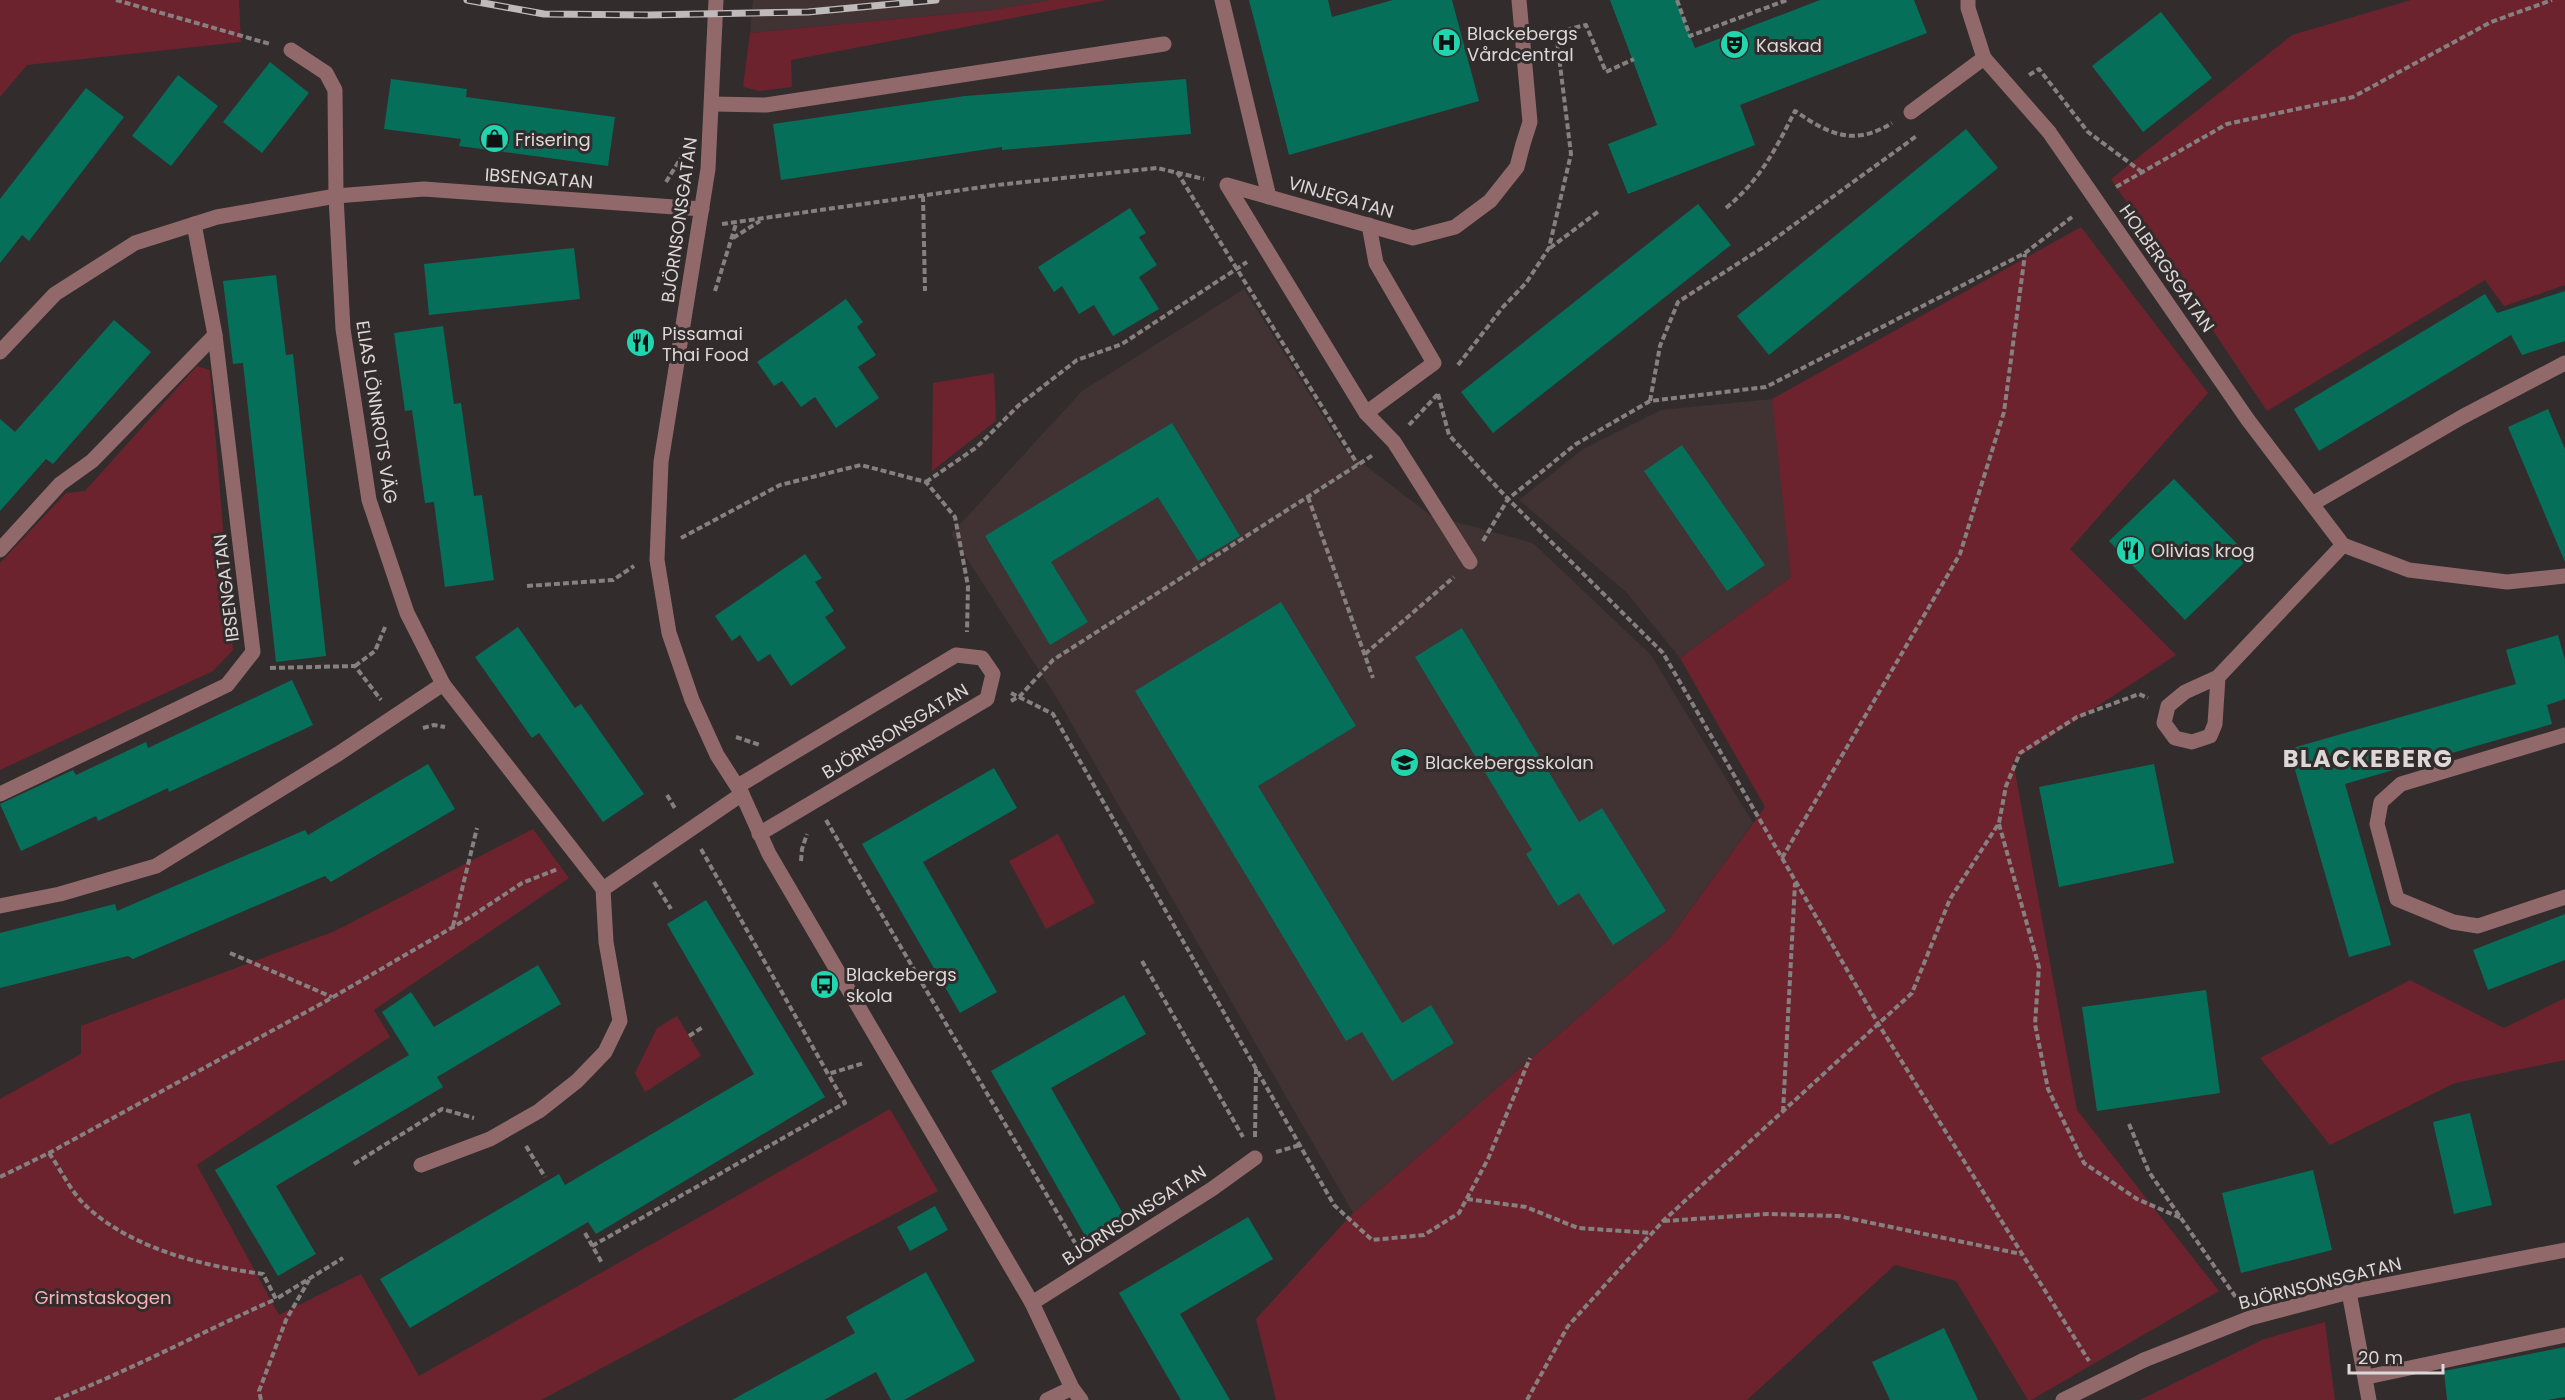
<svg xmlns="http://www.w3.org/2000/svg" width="2565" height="1400" font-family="Poppins,sans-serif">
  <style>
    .built { fill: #413233 }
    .green { fill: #6c232d }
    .building { fill: #056f5a }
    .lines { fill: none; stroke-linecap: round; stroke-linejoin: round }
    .path { stroke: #868080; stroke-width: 4; stroke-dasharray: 6 3; stroke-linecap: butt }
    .minor { stroke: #91696b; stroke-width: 15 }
    .rail-casing { stroke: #c0bbbb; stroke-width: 7 }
    .rail { stroke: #332c2c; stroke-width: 4.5; stroke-dasharray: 14; stroke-linecap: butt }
    .minor-bridge { stroke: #91696b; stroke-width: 15 }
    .labels { text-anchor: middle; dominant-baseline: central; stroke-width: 6; stroke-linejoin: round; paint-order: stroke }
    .poi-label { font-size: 18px; fill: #ddd8d8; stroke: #332c2c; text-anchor: start }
    .street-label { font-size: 18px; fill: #ddd8d8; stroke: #332c2c }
    .park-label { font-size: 18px; fill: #f8aeb2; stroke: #332c2c }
    .district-label { font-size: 24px; font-weight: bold; letter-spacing: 1.5px; fill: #ddd8d8; stroke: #332c2c }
  </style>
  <rect width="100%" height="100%" fill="#332c2c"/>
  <g class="built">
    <path d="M 753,0 L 1051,0 L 992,10 L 750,33 Z"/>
    <path d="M 1244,289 L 1343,448 L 1430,515 L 1533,543 L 1651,655 L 1753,823 L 1669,939 L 1353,1213 L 1058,700 L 951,534 L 1082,391 Z"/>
    <path d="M 1911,333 L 1791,577 L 1680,658 L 1626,592 L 1519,500 L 1583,449 L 1661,410 L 1772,399 Z"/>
  </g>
  <g class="green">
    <path d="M 0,0 L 239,0 L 241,42 L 27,65 L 0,97 Z"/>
    <path d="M 1051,0 L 1107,0 L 791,60 L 792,87 L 759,91 L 743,87 L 750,33 L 992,10 Z"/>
    <path d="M 2411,0 L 2565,0 L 2565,285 L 2504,306 L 2485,280 L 2267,411 L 2111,179 L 2292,35 Z"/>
    <path d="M 2081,227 L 2208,393 L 2070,549 L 2176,655 L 2013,761 L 2077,1110 L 2219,1291 L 2031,1400 L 2028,1400 L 1956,1281 L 1895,1265 L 1747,1400 L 1276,1400 L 1256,1319 L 1353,1213 L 1669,939 L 1765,807 L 1680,658 L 1791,577 L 1772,399 Z"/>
    <path d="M 197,366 L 210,370 L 233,650 L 213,671 L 0,770 L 0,563 L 66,493 L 85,491 Z"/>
    <path d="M 994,373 L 996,421 L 932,471 L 933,383 Z"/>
    <path d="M 533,829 L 569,878 L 374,1010 L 390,1037 L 197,1165 L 279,1315 L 361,1274 L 419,1376 L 890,1109 L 938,1191 L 541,1400 L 0,1400 L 0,1099 L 81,1054 L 81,1026 L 335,931 Z"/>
    <path d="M 1058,834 L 1095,903 L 1046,929 L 1009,861 Z"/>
    <path d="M 2410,980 L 2504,1028 L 2565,998 L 2565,1060 L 2455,1083 L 2330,1145 L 2260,1058 Z"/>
    <path d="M 677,1016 L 701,1056 L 645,1092 L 635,1073 L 657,1028 Z"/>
    <path d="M 2325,1322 L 2335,1400 L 2140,1400 L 2264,1339 Z"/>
  </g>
  <g class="building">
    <path d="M 1249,0 L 1328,0 L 1332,17 L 1393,0 L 1452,0 L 1479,101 L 1289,155 Z"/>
    <path d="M 1610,0 L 1676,0 L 1695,48 L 1820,0 L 1914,0 L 1927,33 L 1740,105 L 1755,145 L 1628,194 L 1608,144 L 1657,125 Z"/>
    <path d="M 2161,12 L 2212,78 L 2143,132 L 2092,66 Z"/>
    <path d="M 270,62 L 309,93 L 262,153 L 223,122 Z"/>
    <path d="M 178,75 L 218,106 L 171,166 L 132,136 Z"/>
    <path d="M 391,79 L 467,89 L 466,97 L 615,117 L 608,166 L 459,146 L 461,139 L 384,129 Z"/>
    <path d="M 1186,79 L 1191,134 L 1002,150 L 1002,147 L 781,180 L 773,124 L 965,96 Z"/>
    <path d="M 86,88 L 124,117 L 29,241 L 22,235 L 0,263 L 0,199 Z"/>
    <path d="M 1966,129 L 1998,168 L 1769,355 L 1737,316 Z"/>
    <path d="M 1698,204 L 1731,245 L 1493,433 L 1461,392 Z"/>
    <path d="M 1130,208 L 1146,233 L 1139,237 L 1157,265 L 1139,277 L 1159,309 L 1113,336 L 1094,305 L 1079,314 L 1062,286 L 1054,292 L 1038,267 Z"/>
    <path d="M 574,248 L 580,299 L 429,315 L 424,264 Z"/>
    <path d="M 276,275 L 286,355 L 293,354 L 326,656 L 276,662 L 243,363 L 233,364 L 223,281 Z"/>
    <path d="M 2565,291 L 2565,341 L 2522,355 L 2511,335 L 2319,451 L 2294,409 L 2485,294 L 2497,313 Z"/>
    <path d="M 846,299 L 863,322 L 857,327 L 876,355 L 858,367 L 879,398 L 836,428 L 815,397 L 801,407 L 782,381 L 774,386 L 757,362 Z"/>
    <path d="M 114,320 L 151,352 L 53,464 L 46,459 L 0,511 L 0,419 L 15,432 Z"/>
    <path d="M 443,326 L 454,404 L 461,403 L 474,496 L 482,495 L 494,580 L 445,587 L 434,502 L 425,503 L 412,410 L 405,411 L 394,333 Z"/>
    <path d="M 2548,409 L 2565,449 L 2565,562 L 2508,427 Z"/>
    <path d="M 1172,423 L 1240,536 L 1198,561 L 1158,497 L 1051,562 L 1088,622 L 1050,645 L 985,536 Z"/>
    <path d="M 1682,445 L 1765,565 L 1727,591 L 1644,471 Z"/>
    <path d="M 2174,479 L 2250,557 L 2185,620 L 2109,541 Z"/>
    <path d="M 805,554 L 822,578 L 815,582 L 834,611 L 825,617 L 846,648 L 791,686 L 770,654 L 758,662 L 740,635 L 732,641 L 715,616 Z"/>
    <path d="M 1281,602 L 1356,726 L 1258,786 L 1402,1023 L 1431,1005 L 1454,1043 L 1392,1081 L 1362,1032 L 1346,1041 L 1135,691 Z"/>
    <path d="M 518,627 L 575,708 L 581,704 L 644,794 L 603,822 L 539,733 L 532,738 L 475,657 Z"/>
    <path d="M 1462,628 L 1579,822 L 1602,808 L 1666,911 L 1613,945 L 1579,893 L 1558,906 L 1526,854 L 1532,850 L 1415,657 Z"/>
    <path d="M 2558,635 L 2565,660 L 2565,699 L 2547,705 L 2552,724 L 2345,784 L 2391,945 L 2349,957 L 2289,749 L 2516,684 L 2506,650 Z"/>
    <path d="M 292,680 L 313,725 L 169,792 L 168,788 L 98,821 L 96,816 L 21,851 L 0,804 L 73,770 L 76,775 L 146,742 L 148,748 Z"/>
    <path d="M 428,764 L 455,809 L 331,882 L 325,876 L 133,959 L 128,956 L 0,988 L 0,933 L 115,904 L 117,911 L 305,830 L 308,835 Z"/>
    <path d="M 2154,764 L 2174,863 L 2059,887 L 2039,787 Z"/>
    <path d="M 994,768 L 1017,808 L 923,862 L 997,992 L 960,1013 L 862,844 Z"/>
    <path d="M 706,900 L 825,1097 L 596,1234 L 588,1222 L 410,1328 L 380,1279 L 559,1174 L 565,1185 L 754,1074 L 667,924 Z"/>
    <path d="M 2565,914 L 2565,960 L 2488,990 L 2473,950 Z"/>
    <path d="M 538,965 L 561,1004 L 437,1077 L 443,1087 L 276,1186 L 316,1254 L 278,1276 L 215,1170 L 409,1055 L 382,1012 L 411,992 L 434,1027 Z"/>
    <path d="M 2206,990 L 2220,1093 L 2097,1111 L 2082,1007 Z"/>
    <path d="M 1124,995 L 1146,1034 L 1051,1088 L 1125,1217 L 1087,1239 L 991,1071 Z"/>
    <path d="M 2470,1113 L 2492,1205 L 2454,1214 L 2433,1122 Z"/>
    <path d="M 2313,1170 L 2332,1250 L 2241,1273 L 2222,1193 Z"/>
    <path d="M 935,1206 L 948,1230 L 910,1251 L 897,1227 Z"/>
    <path d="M 1248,1217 L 1273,1259 L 1180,1314 L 1230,1400 L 1181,1400 L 1119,1293 Z"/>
    <path d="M 926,1272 L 975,1361 L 904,1400 L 891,1400 L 876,1372 L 824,1400 L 732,1400 L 855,1333 L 846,1317 Z"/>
    <path d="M 1944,1328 L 1978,1400 L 1890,1400 L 1872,1362 Z"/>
    <path d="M 2565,1347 L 2565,1397 L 2547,1400 L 2447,1400 L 2444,1371 Z"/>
  </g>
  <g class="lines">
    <g class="path">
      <path d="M 116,0 L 270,44"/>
      <path d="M 1677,0 L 1690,36 L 1787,0"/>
      <path d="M 2029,75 L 2039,69 L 2088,132 L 2142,172"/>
      <path d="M 1177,172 L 1358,465"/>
      <path d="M 666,182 L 684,153"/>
      <path d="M 2116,187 L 2227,124 L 2353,97 L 2491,22 L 2552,0"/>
      <path d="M 923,196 L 925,291"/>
      <path d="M 1726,208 C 1761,179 1775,150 1795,111 C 1829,134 1853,147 1892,123"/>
      <path d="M 722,224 L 997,185 L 1157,168 L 1204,179"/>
      <path d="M 733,238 L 760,221"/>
      <path d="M 1550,248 L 1599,211"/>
      <path d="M 715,291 L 736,224"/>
      <path d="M 1458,365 L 1503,307 L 1526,283 L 1549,248 L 1571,154 L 1556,32 L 1586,25 L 1606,72 L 1634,59"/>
      <path d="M 1438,394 L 1449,435 L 1508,499 L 1663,653 L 1879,1025 L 2089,1361"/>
      <path d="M 1650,401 L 1660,346 L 1678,302 L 1762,248 L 1918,135"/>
      <path d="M 1409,425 L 1438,394"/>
      <path d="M 926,482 L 977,447 L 1019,405 L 1077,360 L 1122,344 L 1247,262"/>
      <path d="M 1308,497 L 1373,678"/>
      <path d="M 681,538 L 780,485 L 861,465 L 926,482 L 955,517 L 968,586 L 967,632"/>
      <path d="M 1483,541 L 1508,499 L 1576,444 L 1650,401 L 1766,387 L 2025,253 L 2072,217"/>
      <path d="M 527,586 L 613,580 L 634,566"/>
      <path d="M 1365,654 L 1454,577"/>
      <path d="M 355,666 L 375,651 L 386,625"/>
      <path d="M 270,668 L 355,666 L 381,700"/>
      <path d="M 1011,693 L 1053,714 L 1334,1205 L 1372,1240 L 1424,1235 L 1459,1213 L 1488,1159 L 1530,1058"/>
      <path d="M 1011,701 L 1020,696 L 1053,660 L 1373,455"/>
      <path d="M 423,728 L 434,725 L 445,727"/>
      <path d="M 736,737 L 760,745"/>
      <path d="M 667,795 L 676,810"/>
      <path d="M 826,820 L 1078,1248"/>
      <path d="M 1999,824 L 2039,967 L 2035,1024 L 2048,1089 L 2084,1163 L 2137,1199 L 2181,1218"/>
      <path d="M 701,849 L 828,1074 L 864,1063"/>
      <path d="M 1782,858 L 1960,554 L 2004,412 L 2025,254"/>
      <path d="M 801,861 L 802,849 L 807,834"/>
      <path d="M 654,882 L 671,909"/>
      <path d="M 453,926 L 477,828"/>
      <path d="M 230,953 L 332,997"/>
      <path d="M 1142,961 L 1243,1137"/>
      <path d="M 689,1036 L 703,1027"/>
      <path d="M 1783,1112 L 1795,883"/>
      <path d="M 2129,1124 L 2149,1172 L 2237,1299"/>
      <path d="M 1255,1137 L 1256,1069"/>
      <path d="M 526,1146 L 545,1177"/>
      <path d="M 1276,1152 L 1300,1145"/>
      <path d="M 49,1153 C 61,1170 71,1192 86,1206 C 132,1249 203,1266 263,1274 L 276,1299 L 343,1258"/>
      <path d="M 354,1164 L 442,1109 L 474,1118"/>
      <path d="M 0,1177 L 49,1153 L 328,1000 L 472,916 L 522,883 L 558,869"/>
      <path d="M 1467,1199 L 1526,1207 L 1578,1228 L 1652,1233"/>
      <path d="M 1664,1221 L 1768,1214 L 1838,1216 L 2021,1254"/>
      <path d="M 585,1233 L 602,1263"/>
      <path d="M 592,1246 L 845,1103 L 828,1074"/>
      <path d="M 55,1400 C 131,1370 202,1332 276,1299"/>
      <path d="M 261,1400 L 259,1391 L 286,1320 L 309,1280"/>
      <path d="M 1527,1400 L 1568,1326 L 1663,1221 L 1912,993 L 1950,899 L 1999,823 L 2006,786 L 2020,753 L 2077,717 L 2139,694 L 2148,698"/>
    </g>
    <g class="minor">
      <path d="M 716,0 L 708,169 L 661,462 L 657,560 L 669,633 L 692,700 L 717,755 L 742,794 L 769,854 L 1032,1303 L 1072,1388 L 1081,1400"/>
      <path d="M 1222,0 L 1269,197"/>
      <path d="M 291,50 L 326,73 L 335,90 L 336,196 L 343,329 L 369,500 L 407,613 L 443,684 L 603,889"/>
      <path d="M 1984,58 L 2049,132"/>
      <path d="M 713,104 L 766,105 L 1164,44"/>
      <path d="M 1911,112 L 1984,58 L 1968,8 L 1968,0"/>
      <path d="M 0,352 L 55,294 L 135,243 L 217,217 L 336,196 L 424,189 L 702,209"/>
      <path d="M 1366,413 L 1434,363 L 1376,263 L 1369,225"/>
      <path d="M 2248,420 L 2343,545 L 2409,570 L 2507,582 L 2565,576"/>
      <path d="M 2312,504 L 2462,417 L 2565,363"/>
      <path d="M 0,550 L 60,484 L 92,461 L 215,335"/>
      <path d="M 1470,562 L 1394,442 L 1366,413 L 1227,185 L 1413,238 L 1455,227 L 1490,201 L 1517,167 L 1523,144 L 1530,122 L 1519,0"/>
      <path d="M 2218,677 L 2215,724 L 2210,736 L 2192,742 L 2175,738 L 2164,723 L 2168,706 L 2185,692 L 2218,677 L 2343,545"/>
      <path d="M 2565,735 L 2401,784 L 2381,802 L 2377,824 L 2397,899 L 2453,922 L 2478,926 L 2565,897"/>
      <path d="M 738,786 L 956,655 L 982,658 L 993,674 L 987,699 L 759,834"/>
      <path d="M 0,794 L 227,685 L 253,652 L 215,335 L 194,224"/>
      <path d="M 0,906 L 60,894 L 156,866 L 338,754 L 443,684"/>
      <path d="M 421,1165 L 490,1139 L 539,1111 L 577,1081 L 605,1052 L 620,1021 L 606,942 L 603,889 L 742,794"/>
      <path d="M 2349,1292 L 2369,1400"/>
      <path d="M 1032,1303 L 1212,1189 L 1255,1158"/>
      <path d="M 2144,1360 L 2250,1318 L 2349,1292 L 2565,1250"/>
      <path d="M 2367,1377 L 2565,1335"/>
      <path d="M 1047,1400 L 1072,1388"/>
    </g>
    <defs>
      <path id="rail" d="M 467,0 L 544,14 L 649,15 L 808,12 L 936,0"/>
    </defs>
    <use href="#rail" class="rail-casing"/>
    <use href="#rail" class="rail"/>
    <g class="minor-bridge">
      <path d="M 2049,132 L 2248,420"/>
      <path d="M 2063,1400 L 2144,1360"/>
    </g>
  </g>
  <defs>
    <symbol id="hospital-disc" viewBox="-11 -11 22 22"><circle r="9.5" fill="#22d5af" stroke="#332c2c"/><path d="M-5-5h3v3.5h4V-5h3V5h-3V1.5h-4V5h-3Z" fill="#111"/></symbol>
    <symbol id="theatre-disc" viewBox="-11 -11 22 22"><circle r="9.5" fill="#22d5af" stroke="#332c2c"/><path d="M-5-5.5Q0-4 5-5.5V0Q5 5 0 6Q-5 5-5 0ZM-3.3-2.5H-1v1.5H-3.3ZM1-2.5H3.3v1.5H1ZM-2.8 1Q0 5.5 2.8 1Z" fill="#111"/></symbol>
    <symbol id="shop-disc" viewBox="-11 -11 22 22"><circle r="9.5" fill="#22d5af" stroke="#332c2c"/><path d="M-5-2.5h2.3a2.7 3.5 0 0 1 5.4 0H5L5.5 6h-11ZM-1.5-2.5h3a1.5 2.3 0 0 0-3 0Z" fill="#111"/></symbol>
    <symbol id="restaurant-disc" viewBox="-11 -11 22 22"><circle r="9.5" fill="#22d5af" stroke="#332c2c"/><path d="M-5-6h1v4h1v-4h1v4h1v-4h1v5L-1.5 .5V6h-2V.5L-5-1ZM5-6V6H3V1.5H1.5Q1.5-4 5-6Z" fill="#111"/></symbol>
    <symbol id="school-disc" viewBox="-11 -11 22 22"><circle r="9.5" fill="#22d5af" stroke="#332c2c"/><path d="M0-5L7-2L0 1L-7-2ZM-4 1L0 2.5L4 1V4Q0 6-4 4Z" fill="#111"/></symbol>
    <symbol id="bus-disc" viewBox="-11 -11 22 22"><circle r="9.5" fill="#22d5af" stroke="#332c2c"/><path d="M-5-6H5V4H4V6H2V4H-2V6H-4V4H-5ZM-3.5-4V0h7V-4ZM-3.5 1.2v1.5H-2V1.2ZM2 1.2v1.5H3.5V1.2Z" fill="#111"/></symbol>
  </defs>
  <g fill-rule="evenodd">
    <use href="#hospital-disc" x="1430" y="26" width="33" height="33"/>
    <use href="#theatre-disc" x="1718" y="28" width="33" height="33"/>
    <use href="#shop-disc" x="478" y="122" width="33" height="33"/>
    <use href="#restaurant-disc" x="624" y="326" width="33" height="33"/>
    <use href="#restaurant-disc" x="2114" y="534" width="33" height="33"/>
    <use href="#school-disc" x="1388" y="746" width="33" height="33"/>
    <use href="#bus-disc" x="808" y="968" width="33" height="33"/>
  </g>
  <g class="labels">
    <g class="poi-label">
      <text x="1467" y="33">Blackebergs<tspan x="1467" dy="21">Vårdcentral</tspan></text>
      <text x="1756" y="45">Kaskad</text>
      <text x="515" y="139">Frisering</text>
      <text x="662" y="333">Pissamai<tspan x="662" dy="21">Thai Food</tspan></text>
      <text x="2151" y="550">Olivias krog</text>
      <text x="1425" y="762">Blackebergsskolan</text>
      <text x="846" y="974">Blackebergs<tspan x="846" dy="21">skola</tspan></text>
    </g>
    <g class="street-label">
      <text transform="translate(539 178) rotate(4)">IBSENGATAN</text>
      <text transform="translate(1341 197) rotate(16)">VINJEGATAN</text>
      <text transform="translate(679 220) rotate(-82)">BJÖRNSONSGATAN</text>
      <text transform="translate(2167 268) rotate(55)">HOLBERGSGATAN</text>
      <text transform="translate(377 412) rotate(81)">ELIAS LÖNNROTS VÄG</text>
      <text transform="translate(226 588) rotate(-97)">IBSENGATAN</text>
      <text transform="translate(895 731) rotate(-31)">BJÖRNSONSGATAN</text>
      <text transform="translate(1134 1215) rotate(-33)">BJÖRNSONSGATAN</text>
      <text transform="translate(2320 1283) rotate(-14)">BJÖRNSONSGATAN</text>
    </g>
    <g class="park-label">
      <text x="103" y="1297">Grimstaskogen</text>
    </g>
    <g class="district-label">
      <text x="2368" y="758">BLACKEBERG</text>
    </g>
  </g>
  <path d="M2349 1364v9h94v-9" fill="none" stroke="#ddd8d8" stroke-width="3"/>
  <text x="2358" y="1364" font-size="18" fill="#ddd8d8" stroke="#332c2c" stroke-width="4.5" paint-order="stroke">20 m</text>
</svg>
